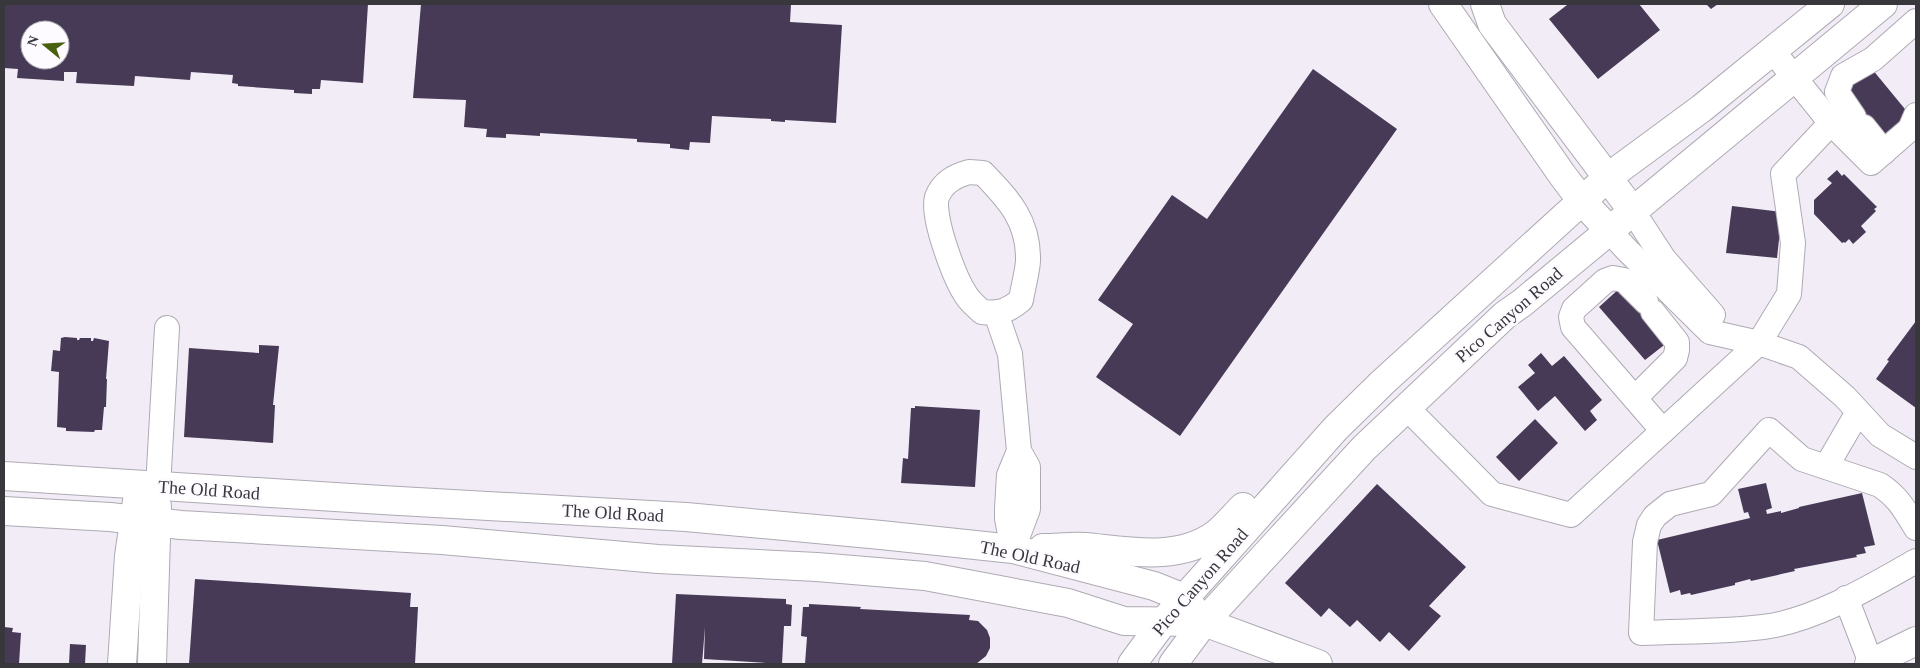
<svg xmlns="http://www.w3.org/2000/svg" width="1920" height="668" font-family="'Times New Roman',serif">
  <style>
    .building { fill: #473a56; fill-rule: evenodd }
    .lines { fill: none; stroke-linecap: round; stroke-linejoin: round }
    .minor-casing { stroke: #aeaab3; stroke-width: 26 }
    .major-casing { stroke: #aeaab3; stroke-width: 30 }
    .highway-casing { stroke: #aeaab3; stroke-width: 30 }
    .minor { stroke: #fff; stroke-width: 24 }
    .major { stroke: #fff; stroke-width: 28 }
    .highway { stroke: #fff; stroke-width: 28 }
    .labels { text-anchor: middle; dominant-baseline: central; stroke-width: 5; stroke-linejoin: round; paint-order: stroke }
    .street-label { font-size: 18px; fill: #38373b; stroke: #fdfbff }
  </style>
  <rect width="100%" height="100%" fill="#f1ecf6"/>
  <g class="building">
    <path d="M 4,4 L 368,4 L 363,83 L 321,80 L 320,89 L 312,89 L 312,94 L 294,93 L 294,90 L 238,86 L 238,84 L 232,83 L 233,75 L 191,72 L 190,80 L 135,76 L 134,86 L 76,83 L 77,72 L 64,72 L 64,81 L 17,78 L 18,69 L 4,68 ZM 30,30 L 60,30 L 60,60 L 30,60 Z"/>
    <path d="M 421,4 L 791,4 L 790,22 L 842,25 L 836,123 L 785,120 L 785,122 L 771,121 L 771,119 L 712,116 L 710,143 L 690,142 L 689,150 L 670,148 L 670,144 L 637,142 L 637,139 L 540,133 L 540,136 L 506,134 L 506,138 L 486,137 L 487,129 L 464,127 L 466,100 L 413,98 Z"/>
    <path d="M 1566,4 L 1639,4 L 1660,30 L 1598,79 L 1549,19 L 1567,5 Z"/>
    <path d="M 1706,4 L 1718,4 L 1711,9 Z"/>
    <path d="M 1313,69 L 1397,129 L 1180,436 L 1096,377 L 1133,324 L 1098,300 L 1172,195 L 1207,219 Z"/>
    <path d="M 1872,69 L 1909,114 L 1882,136 L 1845,90 Z"/>
    <path d="M 1837,170 L 1842,176 L 1844,174 L 1877,207 L 1874,209 L 1876,211 L 1861,226 L 1866,232 L 1853,244 L 1849,239 L 1845,243 L 1844,242 L 1842,243 L 1814,214 L 1814,200 L 1832,183 L 1827,179 Z"/>
    <path d="M 1732,206 L 1782,212 L 1777,258 L 1726,253 Z"/>
    <path d="M 1621,287 L 1668,342 L 1645,360 L 1599,307 Z"/>
    <path d="M 1916,321 L 1916,408 L 1876,379 L 1889,361 L 1887,360 Z"/>
    <path d="M 65,337 L 77,338 L 77,340 L 79,340 L 80,338 L 91,338 L 91,341 L 93,341 L 94,338 L 109,341 L 106,379 L 107,379 L 106,407 L 104,407 L 102,430 L 95,430 L 94,432 L 66,431 L 66,428 L 57,427 L 59,372 L 51,371 L 53,350 L 60,351 L 61,338 Z"/>
    <path d="M 259,345 L 279,346 L 273,405 L 275,405 L 273,443 L 184,437 L 189,348 L 259,353 Z"/>
    <path d="M 1541,353 L 1552,366 L 1564,356 L 1602,400 L 1590,411 L 1597,420 L 1585,431 L 1555,396 L 1538,411 L 1518,387 L 1535,373 L 1528,365 Z"/>
    <path d="M 915,406 L 980,410 L 975,487 L 901,483 L 903,458 L 908,459 L 911,408 L 915,408 Z"/>
    <path d="M 1535,419 L 1558,443 L 1519,481 L 1496,457 Z"/>
    <path d="M 1766,483 L 1772,508 L 1766,510 L 1767,514 L 1781,511 L 1781,513 L 1799,508 L 1799,507 L 1862,493 L 1875,545 L 1864,547 L 1866,553 L 1856,555 L 1857,557 L 1794,569 L 1795,571 L 1751,581 L 1750,579 L 1735,583 L 1735,585 L 1691,595 L 1690,593 L 1681,595 L 1680,590 L 1670,593 L 1657,540 L 1750,518 L 1748,512 L 1744,513 L 1738,489 Z"/>
    <path d="M 1377,484 L 1466,567 L 1429,606 L 1441,616 L 1409,651 L 1389,632 L 1380,642 L 1357,620 L 1350,627 L 1329,608 L 1321,617 L 1285,583 Z"/>
    <path d="M 195,579 L 411,593 L 410,607 L 418,607 L 415,664 L 189,664 Z"/>
    <path d="M 676,594 L 786,599 L 786,604 L 792,605 L 791,626 L 784,626 L 782,664 L 704,659 L 705,627 L 702,664 L 672,664 Z"/>
    <path d="M 809,604 L 861,607 L 860,609 L 970,615 L 969,620 L 978,621 L 987,630 L 990,638 L 990,648 L 986,656 L 976,664 L 805,664 L 807,637 L 801,636 L 803,607 L 809,607 Z"/>
    <path d="M 4,627 L 13,628 L 12,632 L 21,633 L 19,664 L 4,664 Z"/>
    <path d="M 70,644 L 86,645 L 85,664 L 69,664 Z"/>
  </g>
  <g class="lines">
    <defs>
      <g id="minor">
        <path d="M 1854,117 L 1837,92 L 1843,76 L 1873,59 L 1916,21"/>
        <path d="M 1831,123 L 1871,163 L 1910,129 L 1916,115"/>
        <path d="M 1864,127 L 1884,152"/>
        <path d="M 969,172 L 983,173 C 1009,200 1029,221 1028,261 C 1027,274 1023,287 1021,300 C 1008,311 999,314 982,312 C 977,307 970,302 966,295 C 955,279 931,216 937,197 C 943,182 955,176 969,172 Z"/>
        <path d="M 1632,210 L 1664,259 L 1713,315"/>
        <path d="M 1609,230 L 1626,249 L 1710,332 L 1759,343 L 1799,357 L 1845,397 L 1880,435 L 1916,457"/>
        <path d="M 1646,302 L 1624,280 L 1613,278 L 1605,281 L 1574,309 L 1571,317 L 1573,327 L 1663,431"/>
        <path d="M 996,313 L 1010,354 L 1019,451 L 1009,475 L 1007,508 L 1007,519 L 1013,549"/>
        <path d="M 1635,398 L 1675,358 L 1677,350 L 1677,342 L 1653,312"/>
        <path d="M 1406,407 L 1492,494 L 1571,515 L 1759,343 L 1789,294 L 1793,243 L 1783,174 L 1831,123 L 1772,50"/>
        <path d="M 1826,467 L 1858,412"/>
        <path d="M 158,487 L 167,328"/>
        <path d="M 1916,528 C 1904,509 1899,498 1880,485 L 1802,459 L 1769,430 L 1711,494 L 1670,504 L 1655,516 L 1649,525 L 1645,542 L 1641,633 C 1681,631 1723,632 1763,627 C 1814,621 1872,586 1916,561"/>
        <path d="M 1013,549 L 1028,509 L 1028,467 L 1019,451"/>
        <path d="M 1846,598 L 1871,663"/>
      </g>
      <g id="major">
        <path d="M 4,476 L 382,500 L 686,517 L 881,535 L 1013,549 L 1154,586 L 1184,598 L 1204,622"/>
        <path d="M 4,511 L 110,517 L 181,525 L 442,540 L 658,559 L 817,567 L 925,576 L 1068,603 L 1124,621 L 1204,622 L 1318,664"/>
        <path d="M 1043,548 C 1057,548 1071,546 1085,547 C 1128,551 1178,562 1216,534 C 1225,527 1234,516 1243,507"/>
        <path d="M 122,664 L 129,556 L 137,501"/>
        <path d="M 152,664 L 157,506"/>
        <path d="M 1132,664 L 1163,622 L 1207,573 L 1336,428 L 1383,382 L 1607,178 L 1702,108 L 1830,4"/>
        <path d="M 1173,664 L 1204,622 L 1364,448 L 1505,315 L 1522,303 L 1883,4"/>
        <path d="M 1869,664 L 1916,641"/>
      </g>
      <g id="highway">
        <path d="M 1443,4 L 1563,176 L 1582,201 L 1609,230"/>
        <path d="M 1485,4 L 1492,24 L 1632,210"/>
      </g>
    </defs>
    <use href="#minor" class="minor-casing"/>
    <use href="#major" class="major-casing"/>
    <use href="#highway" class="highway-casing"/>
    <use href="#minor" class="minor"/>
    <use href="#major" class="major"/>
    <use href="#highway" class="highway"/>
  </g>
  <g class="labels">
    <g class="street-label">
      <text transform="translate(1509 315) rotate(-41)">Pico Canyon Road</text>
      <text transform="translate(209 490) rotate(4)">The Old Road</text>
      <text transform="translate(613 513) rotate(3)">The Old Road</text>
      <text transform="translate(1030 557) rotate(12)">The Old Road</text>
      <text transform="translate(1200 582) rotate(-49)">Pico Canyon Road</text>
    </g>
  </g>
  <rect width="1920" height="668" fill="none" stroke="#38373b" stroke-width="10"/>
  <g transform="translate(45 45) rotate(288)"><circle r="24" fill="#fdfbff" stroke="#aeadb1"/>
  <path d="M0-4L9 19L0 12L-9 19Z" fill="#49610e"/>
  <text y="-8" font-size="14" font-weight="bold" text-anchor="middle" fill="#38373b">N</text>
  </g>
</svg>
